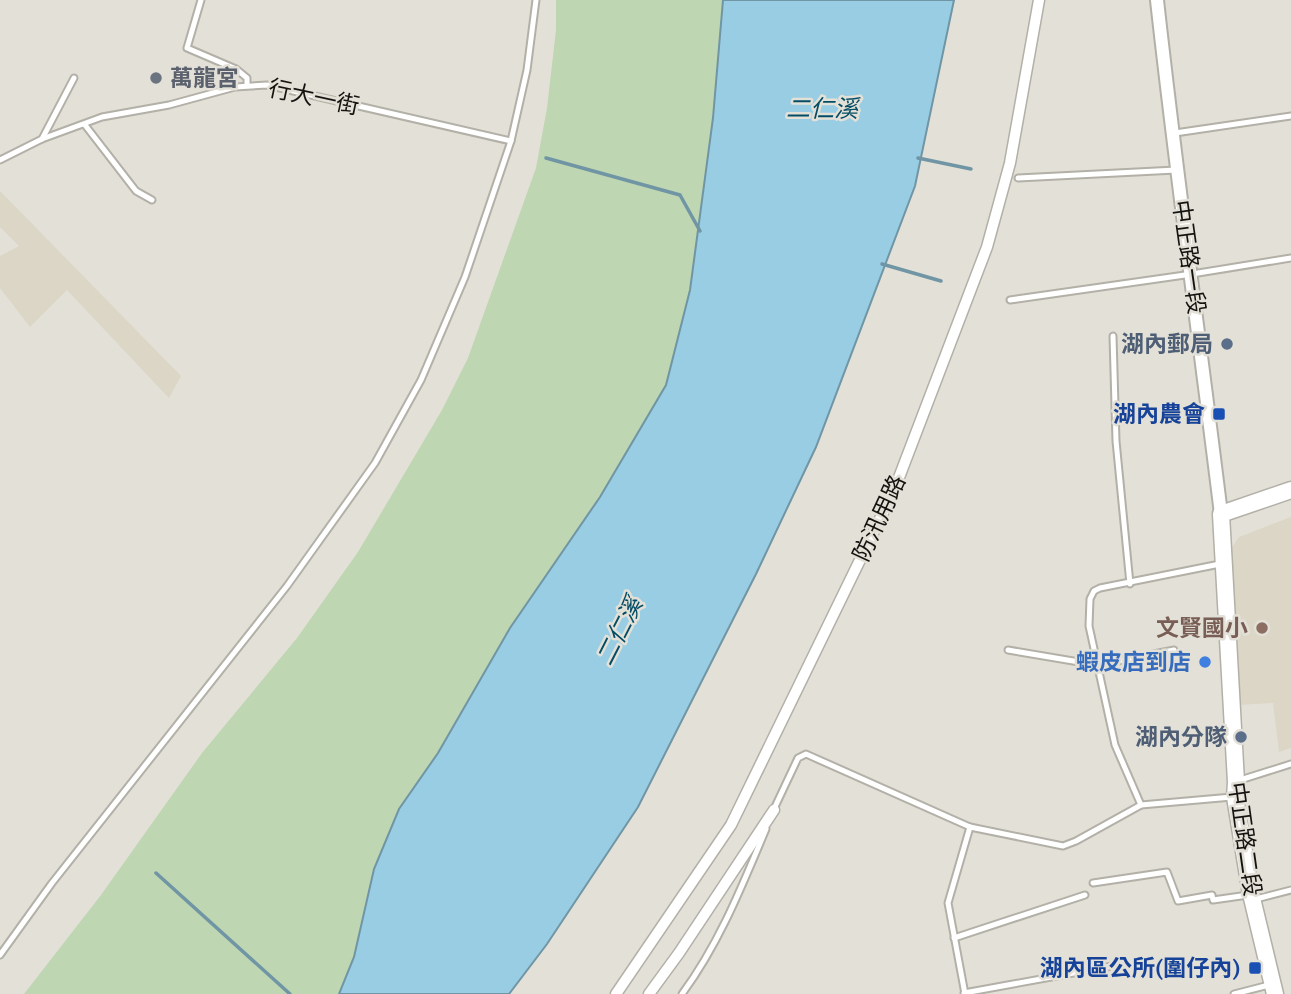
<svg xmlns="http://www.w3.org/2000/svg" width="1291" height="994" font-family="'Source Serif 4','Noto Sans TC',serif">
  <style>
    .built { fill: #dbd6c6 }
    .green { fill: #bed6b1 }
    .water { fill: #98cde4; stroke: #7095a4; stroke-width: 2 }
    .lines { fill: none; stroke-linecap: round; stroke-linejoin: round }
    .stream { stroke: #7095a4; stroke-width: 3.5 }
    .service-casing { stroke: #b2b0a7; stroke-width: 9 }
    .minor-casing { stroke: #b2b0a7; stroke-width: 13 }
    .tertiary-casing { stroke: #b2b0a7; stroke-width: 16 }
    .primary-casing { stroke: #b2b0a7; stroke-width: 19 }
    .service { stroke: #fff; stroke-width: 5 }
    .minor { stroke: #fff; stroke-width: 10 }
    .tertiary { stroke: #fff; stroke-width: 12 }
    .primary { stroke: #fff; stroke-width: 16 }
    .worship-dot { fill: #6b7280; stroke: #e3e0d7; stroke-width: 2.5 }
    .service-dot { fill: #5c6f8a; stroke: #e3e0d7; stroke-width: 2.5 }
    .transit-dot { fill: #1a4fb4; stroke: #e3e0d7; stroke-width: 2.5 }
    .education-dot { fill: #8d6e63; stroke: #e3e0d7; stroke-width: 2.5 }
    .shop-dot { fill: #3f7fe0; stroke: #e3e0d7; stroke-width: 2.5 }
    .labels { text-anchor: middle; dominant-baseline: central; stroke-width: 5; stroke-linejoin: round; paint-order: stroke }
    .worship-label { font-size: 23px; font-weight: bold; fill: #5b616d; stroke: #e3e0d7; text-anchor: start }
    .street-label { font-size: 23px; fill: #141310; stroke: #e3e0d7 }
    .service-label { font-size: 23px; font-weight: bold; fill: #4e5e75; stroke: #e3e0d7; text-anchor: end }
    .transit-label { font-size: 23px; font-weight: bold; fill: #164399; stroke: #e3e0d7; text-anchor: end }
    .education-label { font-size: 23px; font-weight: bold; fill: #785e54; stroke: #e3e0d7; text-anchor: end }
    .shop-label { font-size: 23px; font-weight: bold; fill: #366cbe; stroke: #e3e0d7; text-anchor: end }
    .water-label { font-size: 24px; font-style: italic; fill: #024d65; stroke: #e3e0d7 }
  </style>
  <rect width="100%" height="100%" fill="#e3e0d7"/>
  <g class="built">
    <path d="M 0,191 L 181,376 L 169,398 L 67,290 L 30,327 L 0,288 L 0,256 L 19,246 L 0,227 Z"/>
    <path d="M 1291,517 L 1291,748 L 1279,752 L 1273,703 L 1238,705 L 1228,553 L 1239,537 Z"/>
  </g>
  <path class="green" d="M 556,0 L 723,0 L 713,118 L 690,290 L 666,385 L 600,497 L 510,628 L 438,753 L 399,809 L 374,869 L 354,957 L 339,994 L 24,994 L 101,895 L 202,753 L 297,638 L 358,552 L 442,410 L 468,358 L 536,168 L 547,108 L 556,30 Z"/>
  <path class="water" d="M 723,0 L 954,0 L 915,186 L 816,447 L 756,574 L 638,807 L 547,944 L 509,994 L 339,994 L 354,957 L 374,869 L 399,809 L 438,753 L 510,628 L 600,497 L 666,385 L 690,290 L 713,118 Z"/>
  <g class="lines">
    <g class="stream">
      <path d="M 546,158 L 680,195 L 700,231"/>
      <path d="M 918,158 L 971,169"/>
      <path d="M 882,264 L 941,281"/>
      <path d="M 156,873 L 290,994"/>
    </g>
    <defs>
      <g id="service">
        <path d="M 201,0 L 187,48 L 236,69 L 247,78 L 247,85"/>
        <path d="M 85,125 L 136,191 L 152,200"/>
        <path d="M 1175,133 L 1291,116"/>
        <path d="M 42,139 L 74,78"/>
        <path d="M 0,160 L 42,139 L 102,117 L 169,105 L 235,87 L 267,85 L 511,141"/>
        <path d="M 1018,178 L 1176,170"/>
        <path d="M 1010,300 L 1192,274 L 1291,258"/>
        <path d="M 1113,336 L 1116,441 L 1130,584"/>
        <path d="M 1008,650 L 1097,665 L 1174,650"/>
        <path d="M 1237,781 L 1291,764"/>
        <path d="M 1141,805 L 1115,745 L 1089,626 L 1090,599 L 1094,591 L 1100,588 L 1220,564"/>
        <path d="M 773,811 L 798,758 L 806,754 L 970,827 L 1063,846 L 1076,841 L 1141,805 L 1232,797"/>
        <path d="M 1093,883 L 1167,872 L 1178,901 L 1212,895 L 1213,900 L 1248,895"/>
        <path d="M 1256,899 L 1291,890"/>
        <path d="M 954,938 L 1085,895"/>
        <path d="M 0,955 L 52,883 L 287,586 L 375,463 L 421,380 L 465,277 L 511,141 L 527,70 L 536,0"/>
        <path d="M 964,993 L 1112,966"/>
        <path d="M 682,994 C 719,944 742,886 766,829"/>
        <path d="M 965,994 L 948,903 L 970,827"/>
        <path d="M 1234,994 L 1269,985"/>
      </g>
      <g id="minor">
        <path d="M 616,994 L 731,825 L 895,488 L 987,247 L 1010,163 L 1039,0"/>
        <path d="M 649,994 L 679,953 L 774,810"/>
      </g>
      <path id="tertiary" d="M 1157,0 C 1176,172 1200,343 1221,514"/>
      <path id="primary" d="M 1275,994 L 1251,894 L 1235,797 L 1236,782 L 1221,514 L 1291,490"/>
    </defs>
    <use href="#service" class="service-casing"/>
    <use href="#minor" class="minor-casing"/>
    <use href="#tertiary" class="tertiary-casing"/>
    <use href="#primary" class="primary-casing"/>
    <use href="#service" class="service"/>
    <use href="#minor" class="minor"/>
    <use href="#tertiary" class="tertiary"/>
    <use href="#primary" class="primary"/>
  </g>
  <circle class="worship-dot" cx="156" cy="78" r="7"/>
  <g class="service-dot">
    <circle cx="1227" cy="344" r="7"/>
    <circle cx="1241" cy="737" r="7"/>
  </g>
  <g class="transit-dot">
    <rect x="1212" y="407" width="14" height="14" rx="3.5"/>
    <rect x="1248" y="961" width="14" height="14" rx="3.5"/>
  </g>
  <circle class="education-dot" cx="1262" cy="628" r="7"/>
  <circle class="shop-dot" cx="1205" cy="662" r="7"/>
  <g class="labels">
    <g class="worship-label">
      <text x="170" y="78">萬龍宮</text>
    </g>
    <g class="street-label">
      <text transform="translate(314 97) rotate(12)">行大一街</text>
      <text transform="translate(1189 257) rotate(82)">中正路一段</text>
      <text transform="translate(879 518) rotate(-65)">防汛用路</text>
      <text transform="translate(1245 839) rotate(82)">中正路二段</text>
    </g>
    <g class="service-label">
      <text x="1213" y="344">湖內郵局</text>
      <text x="1227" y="737">湖內分隊</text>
    </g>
    <g class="transit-label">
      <text x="1205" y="414">湖內農會</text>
      <text x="1241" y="968">湖內區公所(圍仔內)</text>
    </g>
    <g class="education-label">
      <text x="1248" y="628">文賢國小</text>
    </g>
    <g class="shop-label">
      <text x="1191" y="662">蝦皮店到店</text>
    </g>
    <g class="water-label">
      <text x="822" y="108">二仁溪</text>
      <text transform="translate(619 631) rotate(-63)">二仁溪</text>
    </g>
  </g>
</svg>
